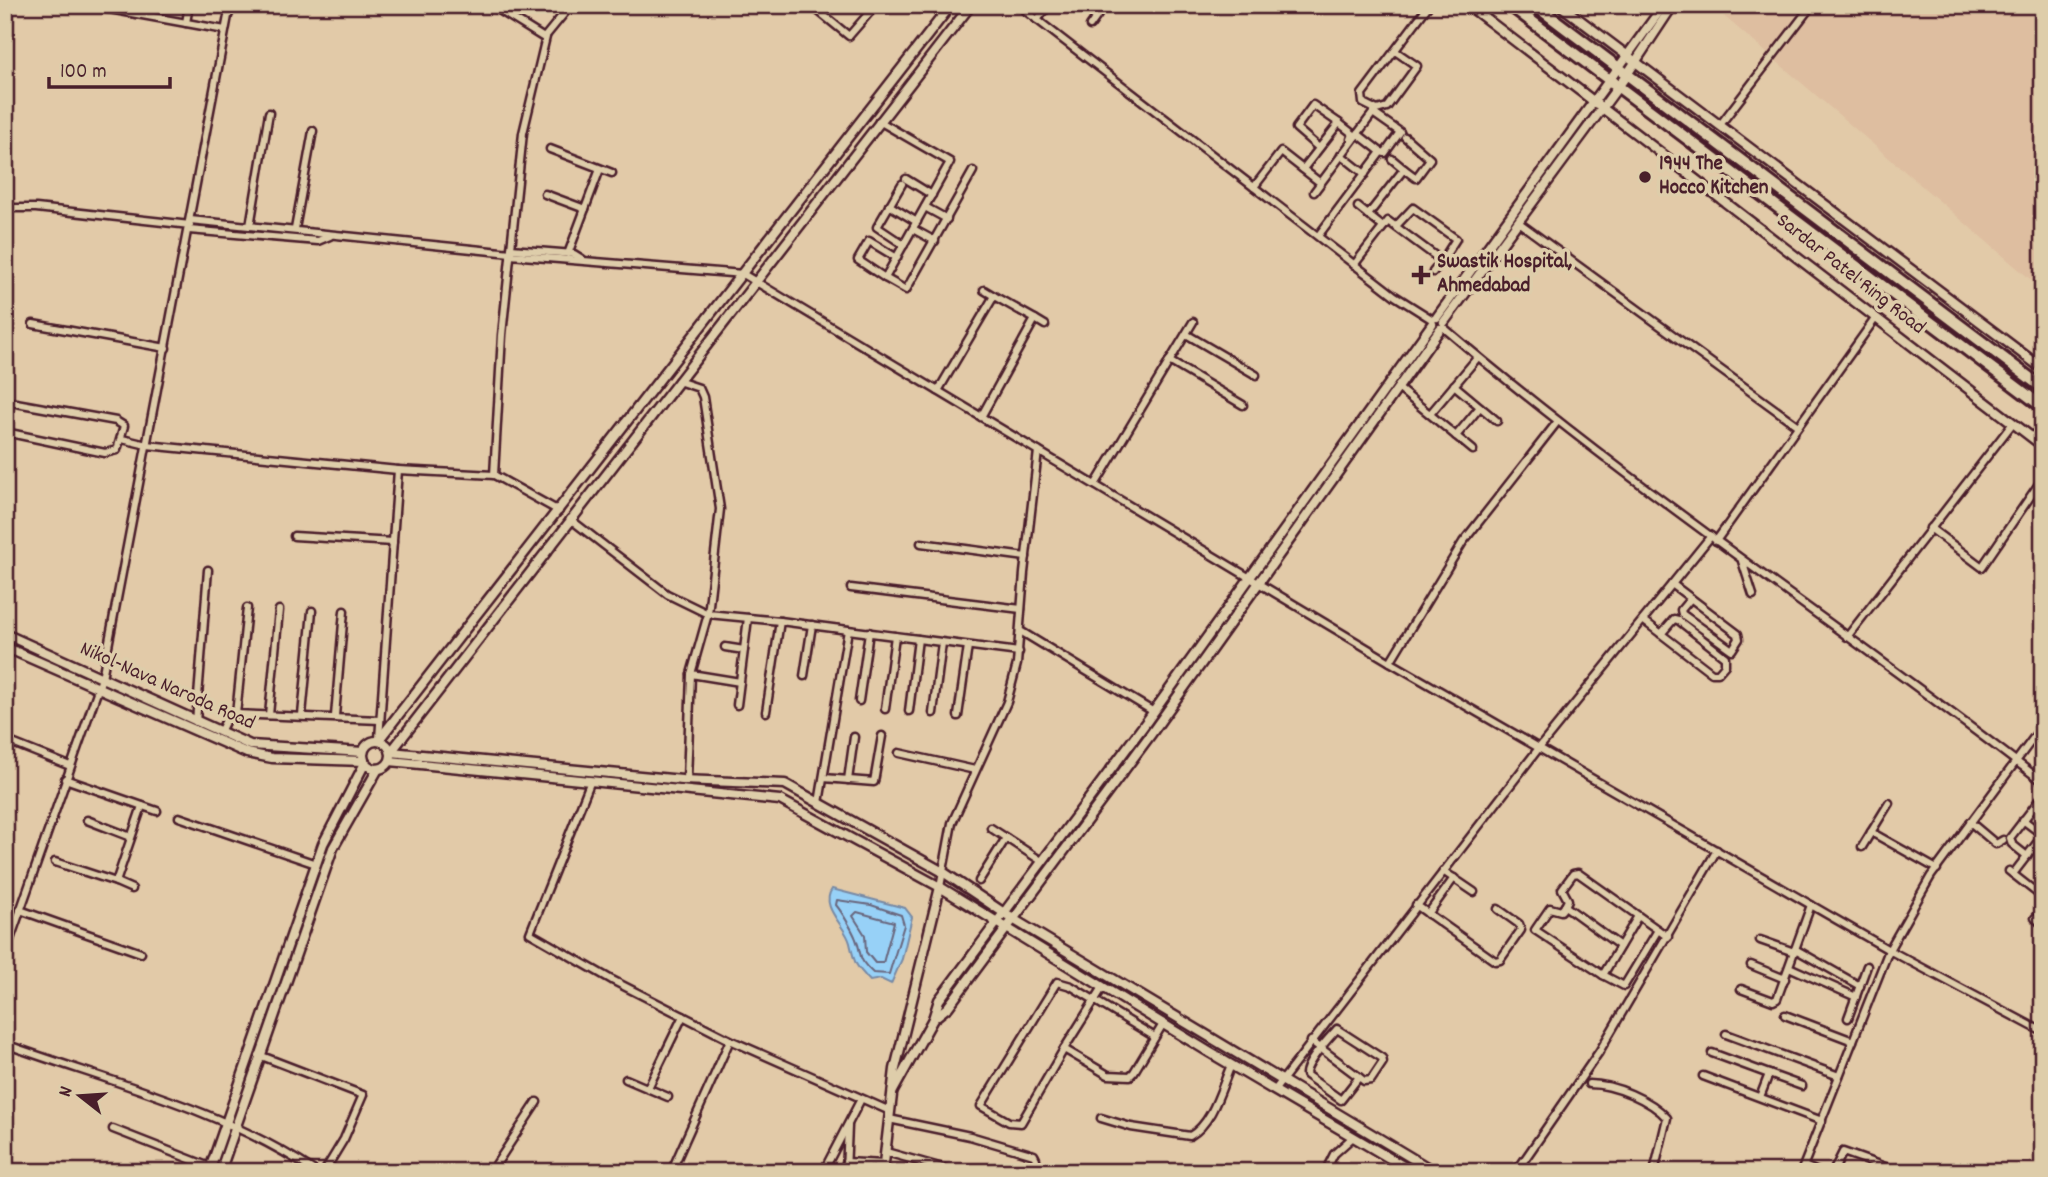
<svg xmlns="http://www.w3.org/2000/svg" width="2048" height="1177" font-family="Dekko,sans-serif">
  <style>
    .built { fill: #debea0 }
    .water { fill: #97d1f7; stroke: #788aa5; stroke-width: 2 }
    .lines { fill: none; stroke-linecap: round; stroke-linejoin: round }
    .shore { stroke: #69667d; stroke-width: 2 }
    .minor-casing { stroke: #4a1f2b; stroke-width: 11 }
    .tertiary-casing { stroke: #4a1f2b; stroke-width: 13 }
    .trunk-casing { stroke: #4a1f2b; stroke-width: 16 }
    .minor { stroke: #decdaa; stroke-width: 6 }
    .tertiary { stroke: #decdaa; stroke-width: 8 }
    .trunk { stroke: #decdaa; stroke-width: 10 }
    .poi-dot { fill: #4a1f2b; stroke: #decdaa; stroke-width: 2.5 }
    .labels { text-anchor: middle; dominant-baseline: central; stroke-width: 7; stroke-linejoin: round; paint-order: stroke }
    .poi-label { font-size: 21px; font-weight: bold; fill: #4a1f2b; stroke: #decdaa; text-anchor: start }
    .street-label { font-size: 21px; fill: #4a1f2b; stroke: #decdaa }
  </style>
  <rect width="100%" height="100%" fill="#e2caa8"/>
  <filter id="ink" filterUnits="userSpaceOnUse"><feTurbulence type="fractalNoise" baseFrequency=".0143" numOctaves="2"/><feDisplacementMap in="SourceGraphic" scale="14" xChannelSelector="R" yChannelSelector="G"/><feConvolveMatrix kernelMatrix="1 2 1 2 8 2 1 2 1" color-interpolation-filters="sRGB"/></filter>
  <g filter="url(#ink)">
    <path class="built" d="M 1711,5 L 2043,5 L 2043,290 Z"/>
    <path class="water" d="M 832,889 L 905,908 L 912,917 L 902,959 L 891,984 L 881,979 L 870,981 C 854,964 855,964 850,943 C 846,926 819,907 832,889 Z"/>
    <g class="lines">
      <g class="shore">
        <path d="M 837,900 L 871,905 L 901,915 L 904,925 L 889,974 L 873,973 C 856,957 863,956 856,939 C 853,931 842,912 836,905 Z"/>
        <path d="M 857,912 L 894,922 L 883,963 L 875,963 L 866,952 L 865,935 L 853,916 Z"/>
      </g>
      <defs>
        <g id="minor">
          <path d="M 87,5 L 225,30"/>
          <path d="M 491,5 L 544,38 L 571,5"/>
          <path d="M 811,5 L 849,36 L 876,5"/>
          <path d="M 1018,5 L 1395,296 L 1433,320"/>
          <path d="M 1037,20 L 1049,5"/>
          <path d="M 186,23 L 189,5"/>
          <path d="M 1090,26 L 1105,5"/>
          <path d="M 1395,51 L 1417,66 L 1387,107 L 1377,110 L 1363,103 L 1362,94 L 1429,5"/>
          <path d="M 879,121 L 950,162 L 885,278 L 906,290 L 973,171"/>
          <path d="M 1720,125 L 1812,5"/>
          <path d="M 1358,134 L 1381,152"/>
          <path d="M 1319,148 L 1296,128 L 1313,105 L 1339,123"/>
          <path d="M 550,149 L 612,173"/>
          <path d="M 1341,155 L 1365,174"/>
          <path d="M 1392,159 L 1404,169"/>
          <path d="M 1303,169 L 1339,123 L 1353,134 L 1351,139"/>
          <path d="M 906,179 L 932,195"/>
          <path d="M 902,184 L 877,227 L 904,245"/>
          <path d="M 1254,187 L 1281,152 L 1318,181"/>
          <path d="M 1314,192 L 1373,113 L 1400,132 L 1385,153 L 1381,152 L 1318,236"/>
          <path d="M 545,194 L 585,209"/>
          <path d="M 889,205 L 917,222"/>
          <path d="M 925,207 L 947,219"/>
          <path d="M 1358,207 L 1383,227"/>
          <path d="M 5,208 L 36,208 L 190,225"/>
          <path d="M 1368,215 L 1404,169 L 1416,178 L 1430,159 L 1405,137"/>
          <path d="M 190,220 L 511,253"/>
          <path d="M 1518,222 L 1798,426"/>
          <path d="M 250,226 L 269,113"/>
          <path d="M 1396,226 L 1413,208 L 1456,239 L 1442,261"/>
          <path d="M 295,229 L 313,131"/>
          <path d="M 913,229 L 935,241"/>
          <path d="M 189,230 L 318,241 L 330,236"/>
          <path d="M 511,249 L 574,254 L 582,259"/>
          <path d="M 568,254 L 600,169"/>
          <path d="M 510,255 L 743,274 L 1390,662 L 1889,950 L 2043,1032"/>
          <path d="M 1354,265 L 1388,221 L 1442,261 L 1433,272"/>
          <path d="M 885,278 L 858,260 L 869,241 L 897,258"/>
          <path d="M 984,290 L 994,296"/>
          <path d="M 1035,319 L 1045,325"/>
          <path d="M 33,324 L 166,348"/>
          <path d="M 1443,327 C 1634,490 1844,628 2043,782"/>
          <path d="M 1186,334 L 1256,375"/>
          <path d="M 1169,361 L 1243,405"/>
          <path d="M 678,381 L 699,388 L 703,397 L 720,509 L 708,614 L 780,621 L 766,712"/>
          <path d="M 1454,385 L 1497,421"/>
          <path d="M 1398,388 L 1473,450"/>
          <path d="M 938,391 L 994,296 L 1035,319 L 981,417"/>
          <path d="M 5,401 L 116,421 L 124,426 L 117,450 L 105,453 L 5,432"/>
          <path d="M 1430,414 L 1478,357"/>
          <path d="M 1456,436 L 1480,407"/>
          <path d="M 122,439 L 147,445 L 398,470 L 379,739"/>
          <path d="M 398,470 L 494,475 L 559,511"/>
          <path d="M 494,475 L 502,335 L 523,133 L 546,37"/>
          <path d="M 1095,485 L 1193,322"/>
          <path d="M 570,519 L 667,594 L 708,614 L 691,674 L 687,780"/>
          <path d="M 1930,528 L 1982,567 L 2043,478"/>
          <path d="M 294,536 L 393,542"/>
          <path d="M 1716,541 L 1875,319"/>
          <path d="M 921,543 L 1026,557"/>
          <path d="M 1742,561 L 1753,595"/>
          <path d="M 1672,584 L 1738,634 L 1739,639 L 1732,650 L 1682,614 L 1681,610 L 1691,598"/>
          <path d="M 851,588 L 1021,609"/>
          <path d="M 247,608 L 236,714 L 380,720"/>
          <path d="M 1643,620 L 1712,673 L 1718,673 L 1725,665 L 1725,657 L 1678,620 L 1674,619 L 1661,634"/>
          <path d="M 780,621 L 848,630 L 819,803"/>
          <path d="M 848,630 L 1019,652"/>
          <path d="M 1022,632 L 1154,712"/>
          <path d="M 1847,637 L 2013,423"/>
          <path d="M 725,647 L 744,650"/>
          <path d="M 1390,662 L 1463,542 L 1558,421"/>
          <path d="M 691,674 L 740,682"/>
          <path d="M 804,676 L 812,625"/>
          <path d="M 859,701 L 869,632"/>
          <path d="M 737,705 L 748,618"/>
          <path d="M 885,709 L 895,636"/>
          <path d="M 909,711 L 918,639"/>
          <path d="M 933,713 L 942,643"/>
          <path d="M 269,715 L 279,610"/>
          <path d="M 302,715 L 312,611"/>
          <path d="M 335,716 L 344,611"/>
          <path d="M 958,716 L 968,646"/>
          <path d="M 196,722 L 208,570"/>
          <path d="M 220,732 L 228,716 L 236,714"/>
          <path d="M 5,740 L 70,766"/>
          <path d="M 899,753 L 975,770"/>
          <path d="M 824,778 L 874,782 L 882,736"/>
          <path d="M 65,779 L 157,811"/>
          <path d="M 848,780 L 854,737"/>
          <path d="M 590,783 L 530,933 L 612,980 L 730,1040"/>
          <path d="M 179,817 L 316,864"/>
          <path d="M 87,820 L 131,837"/>
          <path d="M 2023,820 L 2043,835"/>
          <path d="M 1970,822 L 1996,844 L 2003,840"/>
          <path d="M 991,828 L 1043,862"/>
          <path d="M 1871,832 L 1937,869"/>
          <path d="M 1862,847 L 1889,803"/>
          <path d="M 2027,856 L 2012,844 L 2010,838 L 2043,795"/>
          <path d="M 55,862 L 116,882"/>
          <path d="M 1443,871 L 1474,892"/>
          <path d="M 2009,871 L 2037,893"/>
          <path d="M 2013,874 L 2043,835"/>
          <path d="M 979,881 L 1006,838"/>
          <path d="M 940,887 L 952,823 L 1007,702 L 1017,664 L 1024,573 L 1038,451"/>
          <path d="M 132,889 L 116,882 L 142,806"/>
          <path d="M 1416,905 L 1495,961 L 1500,960 L 1521,930 L 1519,924 L 1498,909"/>
          <path d="M 1565,906 L 1568,900 L 1562,889 L 1573,874 L 1578,873 L 1668,937"/>
          <path d="M 1565,906 L 1561,911 L 1550,908 L 1535,930 L 1603,975"/>
          <path d="M 1565,906 L 1620,946"/>
          <path d="M 20,910 L 141,953"/>
          <path d="M 1428,914 L 1454,878"/>
          <path d="M 1638,916 L 1603,975 L 1624,986 L 1658,930"/>
          <path d="M 2035,918 L 2043,925"/>
          <path d="M 1760,940 L 1794,952"/>
          <path d="M 1795,949 L 1860,986"/>
          <path d="M 5,954 L 102,678 L 228,16 L 233,5"/>
          <path d="M 1751,965 L 1785,979"/>
          <path d="M 1789,967 L 1856,997"/>
          <path d="M 1741,989 L 1773,1001 L 1777,999 L 1811,905"/>
          <path d="M 1785,1015 L 1853,1041"/>
          <path d="M 1848,1018 L 1867,966"/>
          <path d="M 1726,1034 L 1839,1076"/>
          <path d="M 1155,1037 L 1071,986 L 1057,982 L 981,1106 L 1009,1122 L 1021,1123 L 1064,1049 L 1108,1075 L 1130,1076 L 1134,1072 L 1163,1024"/>
          <path d="M 1311,1041 L 1359,1077 L 1364,1081 L 1371,1080 L 1383,1062 L 1382,1058 L 1337,1029 C 1328,1039 1305,1063 1306,1075 L 1341,1100 L 1359,1077"/>
          <path d="M 5,1044 C 110,1082 223,1109 316,1172"/>
          <path d="M 1064,1049 L 1103,987"/>
          <path d="M 1712,1053 L 1769,1074"/>
          <path d="M 259,1055 L 363,1095 L 344,1139 L 324,1172"/>
          <path d="M 1703,1076 L 1822,1121"/>
          <path d="M 626,1079 L 668,1097"/>
          <path d="M 1589,1084 C 1614,1084 1651,1100 1667,1118 L 1654,1172"/>
          <path d="M 648,1088 L 683,1016"/>
          <path d="M 1274,1091 L 1539,748 L 1711,536"/>
          <path d="M 1760,1097 L 1769,1074 L 1802,1086"/>
          <path d="M 1101,1118 L 1131,1127 L 1190,1136 C 1213,1123 1221,1088 1231,1065"/>
          <path d="M 889,1119 L 970,1136 L 1034,1155 L 1036,1159 L 1033,1172"/>
          <path d="M 113,1129 L 210,1167"/>
          <path d="M 886,1152 L 957,1172"/>
          <path d="M 846,1162 L 884,1164"/>
          <path d="M 1804,1166 L 1818,1172"/>
          <path d="M 115,1172 L 115,1171"/>
          <path d="M 491,1172 L 537,1102"/>
          <path d="M 671,1172 L 730,1040 L 890,1111"/>
          <path d="M 823,1172 L 861,1099"/>
          <path d="M 846,1172 L 848,1126"/>
          <path d="M 1325,1172 L 1334,1154 L 1353,1137"/>
          <path d="M 1516,1172 L 1599,1052 L 1717,850"/>
          <path d="M 1801,1172 L 1889,950 L 1931,876 L 2043,725"/>
          <path d="M 1833,1172 L 1843,1152 L 1899,1172"/>
        </g>
        <g id="tertiary">
          <path d="M 1468,5 L 2043,446"/>
          <path d="M 1560,5 L 2043,369"/>
          <path d="M 1437,317 L 1664,5"/>
          <path d="M 1444,322 L 1626,76 L 1673,5"/>
          <path d="M 5,634 L 250,745 L 363,752"/>
          <path d="M 5,647 L 247,753 L 272,758 L 364,761"/>
          <circle cx="377" cy="755" r="14"/>
          <path d="M 378,741 L 951,5"/>
          <path d="M 391,752 L 682,780 L 785,784 L 943,872 L 1013,919 L 1435,1172"/>
          <path d="M 391,752 L 971,5"/>
          <path d="M 390,761 L 780,800 L 940,887 L 1209,1052 L 1413,1172"/>
          <path d="M 933,1019 L 948,1007 L 1151,734 L 1440,329"/>
          <path d="M 893,1091 L 933,1019 L 939,1000 L 1147,721 L 1432,324"/>
          <path d="M 209,1172 L 323,844 L 365,763"/>
          <path d="M 220,1172 L 333,848 L 378,769"/>
          <path d="M 883,1172 L 895,1069 L 940,887"/>
        </g>
        <g id="trunk">
          <path d="M 1510,5 L 2043,407"/>
          <path d="M 1535,5 L 2043,388"/>
        </g>
      </defs>
      <use href="#minor" class="minor-casing"/>
      <use href="#tertiary" class="tertiary-casing"/>
      <use href="#trunk" class="trunk-casing"/>
      <use href="#minor" class="minor"/>
      <use href="#tertiary" class="tertiary"/>
      <use href="#trunk" class="trunk"/>
    </g>
  </g>
  <g class="poi-dot">
    <circle cx="1645" cy="177" r="7"/>
    <path d="M1417.5 264.5h7v7h7v7h-7v7h-7v-7h-7v-7h7z"/>
  </g>
  <g class="labels">
    <g class="poi-label">
      <text x="1659" y="165">1944 The<tspan x="1659" dy="24">Hocco Kitchen</tspan></text>
      <text x="1437" y="263">Swastik Hospital,<tspan x="1437" dy="24">Ahmedabad</tspan></text>
    </g>
    <g class="street-label">
      <text transform="translate(1850 275) rotate(38)">Sardar Patel Ring Road</text>
      <text transform="translate(167 687) rotate(24)">Nikol-Nava Naroda Road</text>
    </g>
  </g>
  <rect width="2048" height="1177" fill="none" stroke="#decdaa" stroke-width="28"/>
  <rect x="14" y="14" width="2020" height="1149" fill="none" stroke="#4a1f2b" stroke-width="2.5" filter="url(#ink)"/>
  <g transform="translate(80 1096) rotate(287)" stroke="#decdaa" stroke-width="5" paint-order="stroke">
  <path d="M0-5L12 26L0 18L-12 26Z" fill="#4a1f2b"/>
  <text y="-10" font-size="19" font-weight="bold" text-anchor="middle" fill="#4a1f2b">N</text>
  </g>
  <path d="M49 77v10h121v-10" fill="none" stroke="#4a1f2b" stroke-width="3.5"/>
  <text x="60" y="77" font-size="21" fill="#4a1f2b" stroke="#decdaa" stroke-width="5" paint-order="stroke">100 m</text>
</svg>
